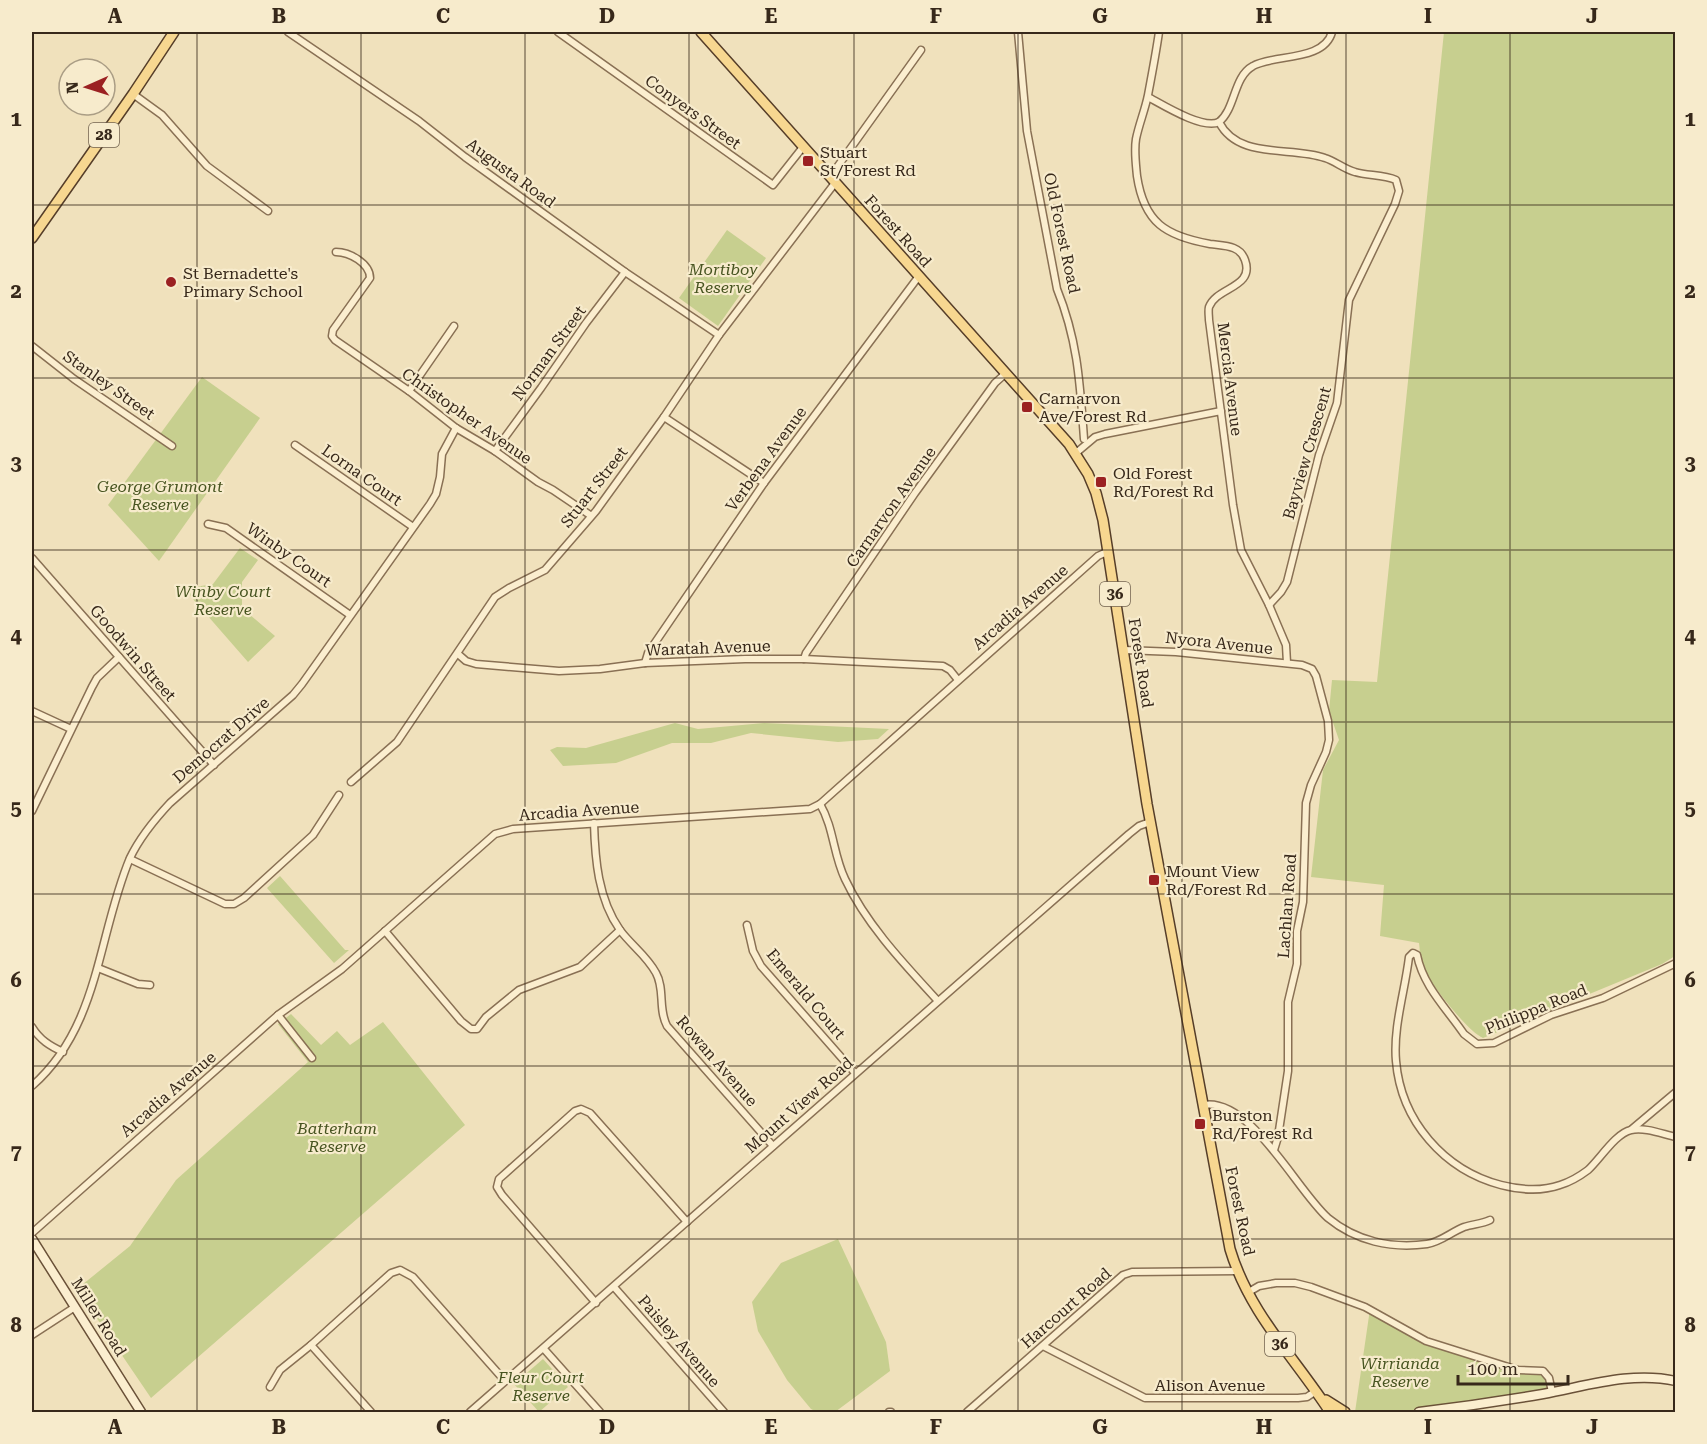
<svg xmlns="http://www.w3.org/2000/svg" width="1707" height="1444" font-family="'Roboto Serif',serif">
  <style>
    .green { fill: #c7cf8f }
    .lines { fill: none; stroke-linecap: round; stroke-linejoin: round }
    .street-casing { stroke: #897054; stroke-width: 9 }
    .secondary-casing { stroke: #6a5138; stroke-width: 11 }
    .primary-casing { stroke: #563e29; stroke-width: 12 }
    .street { stroke: #fbeecf; stroke-width: 6 }
    .secondary { stroke: #fbeecf; stroke-width: 8 }
    .primary { stroke: #f7d790; stroke-width: 9 }
    .grid { fill: none; stroke: #37281a; stroke-width: 1.5; stroke-opacity: 0.55 }
    .poi-dot { fill: #9b2122; stroke: #f7ebcc; stroke-width: 2 }
    .labels { text-anchor: middle; dominant-baseline: central; stroke-width: 4.5; stroke-linejoin: round; paint-order: stroke }
    .shield { fill: #f7ebcc; stroke: #71624f; stroke-width: 1.5 }
    .shield-label { font-size: 15px; font-weight: bold; fill: #37281a }
    .street-label { font-size: 16px; fill: #37281a; stroke: #f7ebcc }
    .poi-label { font-size: 16px; fill: #37281a; stroke: #f7ebcc; text-anchor: start }
    .park-label { font-size: 16px; font-style: italic; fill: #475420; stroke: #f7ebcc }
    .neatline { fill: none; stroke: #37281a; stroke-width: 2 }
    .grid-label { font-size: 20px; text-anchor: middle; font-weight: bold; fill: #37281a }
  </style>
  <rect width="100%" height="100%" fill="#f0e1bc"/>
  <g class="green">
    <path d="M 1444,32 L 1675,32 L 1675,956 L 1662,964 L 1483,1038 C 1468,1032 1429,982 1422,966 C 1420,960 1420,950 1419,943 L 1380,936 L 1384,885 L 1311,877 L 1323,770 L 1339,740 L 1329,711 L 1332,680 L 1377,682 Z"/>
    <path d="M 727,230 L 766,258 L 718,326 L 679,298 Z"/>
    <path d="M 202,377 L 260,418 L 159,561 L 108,505 Z"/>
    <path d="M 240,548 L 258,560 L 242,582 L 242,608 L 275,636 L 248,662 L 186,591 L 189,588 L 213,584 Z"/>
    <path d="M 675,723 L 698,729 L 764,723 L 889,729 L 878,739 L 838,742 L 751,733 L 711,743 L 672,743 L 616,763 L 563,766 L 550,750 L 557,747 L 586,748 Z"/>
    <path d="M 280,876 L 345,950 L 349,950 L 334,963 L 267,888 Z"/>
    <path d="M 291,1014 L 321,1045 L 337,1031 L 350,1045 L 383,1022 L 465,1125 L 151,1398 L 77,1289 L 130,1246 L 176,1180 L 308,1062 L 278,1024 Z"/>
    <path d="M 838,1239 L 886,1342 L 890,1371 L 835,1412 L 817,1412 L 811,1409 L 787,1380 L 758,1331 L 752,1302 L 781,1263 Z"/>
    <path d="M 1370,1309 L 1417,1337 L 1518,1370 L 1543,1371 L 1552,1392 L 1419,1412 L 1355,1412 Z"/>
    <path d="M 543,1359 L 568,1387 L 539,1412 L 514,1384 Z"/>
  </g>
  <g class="lines">
    <defs>
      <g id="street">
        <path d="M 288,32 L 419,121 L 465,157 L 625,272 L 719,335"/>
        <path d="M 558,32 L 773,185 L 803,147"/>
        <path d="M 1018,32 L 1027,131 L 1057,289 C 1078,341 1080,384 1084,439"/>
        <path d="M 1159,32 C 1156,53 1152,74 1148,95 C 1145,110 1139,124 1136,139 C 1134,151 1136,165 1137,176 C 1144,223 1166,236 1210,244 C 1224,246 1240,245 1245,260 C 1255,288 1216,287 1209,307 C 1208,311 1209,316 1209,320 L 1233,505 L 1241,550 L 1269,605 L 1286,645 L 1287,663"/>
        <path d="M 133,94 L 162,115 L 207,166 L 268,211"/>
        <path d="M 1148,97 C 1163,105 1203,130 1219,122"/>
        <path d="M 830,177 L 921,50"/>
        <path d="M 336,252 C 349,252 370,263 370,278 L 333,330 L 332,336 L 335,340 L 409,391 L 456,428 L 495,451 L 538,482 L 553,490 L 590,515"/>
        <path d="M 32,346 L 74,379 L 172,446"/>
        <path d="M 409,391 L 454,326"/>
        <path d="M 664,417 L 764,483"/>
        <path d="M 295,445 L 413,527"/>
        <path d="M 495,451 L 541,388 L 586,323 L 625,272"/>
        <path d="M 1076,453 L 1095,437 L 1105,434 L 1221,411"/>
        <path d="M 208,524 L 226,528 L 350,615"/>
        <path d="M 32,558 L 214,765"/>
        <path d="M 1269,605 L 1281,592 L 1287,582 L 1319,455 L 1337,403 L 1349,300 L 1395,204 L 1399,191 L 1396,180 C 1383,174 1368,176 1355,172 C 1344,169 1335,161 1325,158 C 1291,146 1238,160 1219,122 C 1236,108 1233,77 1253,66 C 1273,54 1324,62 1332,32"/>
        <path d="M 1124,650 L 1176,652 L 1302,665 L 1312,669 L 1316,676 L 1328,721 L 1329,740 L 1326,752 L 1311,785 L 1306,803 L 1303,902 L 1297,931 L 1297,964 L 1288,1002 L 1288,1071 L 1278,1137 L 1274,1150"/>
        <path d="M 458,654 L 466,661 L 476,664 L 559,671 L 600,669 L 645,663 L 745,659 L 804,659 L 943,666 L 950,670 L 958,680"/>
        <path d="M 804,659 L 806,653 L 915,493 L 995,383 L 1005,374"/>
        <path d="M 645,663 L 648,653 L 764,483 L 919,276"/>
        <path d="M 32,711 L 71,729"/>
        <path d="M 351,782 L 397,742 L 495,597 L 509,588 L 545,570 L 596,511 L 664,417 L 719,335 L 835,183"/>
        <path d="M 820,804 C 834,828 833,854 845,879 C 866,924 904,964 938,1001"/>
        <path d="M 32,811 L 92,687 L 97,678 L 119,657"/>
        <path d="M 594,823 C 595,859 598,899 620,930 C 631,945 647,956 656,973 C 665,989 658,1009 667,1026 L 773,1146"/>
        <path d="M 130,859 L 225,904 L 234,904 L 244,898 L 313,835 L 339,795"/>
        <path d="M 747,925 L 753,951 L 761,966 L 855,1073"/>
        <path d="M 385,931 L 461,1021 L 471,1029 L 477,1029 L 486,1017 L 519,990 L 580,967 L 620,930"/>
        <path d="M 1676,963 L 1603,998 L 1551,1015 L 1494,1043 L 1477,1044 L 1464,1034 C 1447,1009 1423,986 1417,955 L 1413,953 L 1409,957 C 1405,991 1393,1027 1396,1061 C 1401,1121 1444,1170 1501,1185 C 1521,1190 1540,1192 1560,1185 C 1570,1182 1580,1176 1588,1170 C 1600,1159 1616,1133 1631,1130 C 1645,1127 1662,1134 1676,1137"/>
        <path d="M 98,968 L 138,984 L 150,985"/>
        <path d="M 278,1015 L 312,1058"/>
        <path d="M 32,1027 C 40,1040 50,1046 63,1052"/>
        <path d="M 32,1086 C 100,1026 97,937 130,858 C 140,837 155,819 170,803 L 293,695 L 302,684 L 430,504 L 436,494 L 440,477 L 442,454 L 456,428"/>
        <path d="M 1203,1105 C 1250,1096 1297,1191 1328,1218 C 1356,1241 1391,1249 1427,1244 C 1441,1242 1451,1232 1464,1227 C 1473,1224 1482,1224 1490,1220"/>
        <path d="M 1632,1129 L 1676,1092"/>
        <path d="M 32,1233 L 278,1015 L 342,969 L 495,834 L 513,829 L 810,809 L 820,804 L 1098,556 L 1109,551"/>
        <path d="M 614,1287 L 724,1412"/>
        <path d="M 1247,1293 L 1259,1286 L 1276,1283 L 1295,1283 L 1311,1287 L 1365,1307 L 1426,1341 L 1518,1370 L 1543,1371 L 1549,1378 L 1552,1392"/>
        <path d="M 596,1303 L 502,1195 L 497,1187 L 499,1179 L 575,1111 L 581,1109 L 590,1113 L 687,1222"/>
        <path d="M 32,1335 L 75,1307"/>
        <path d="M 1043,1346 L 1145,1398 L 1298,1398 L 1307,1397 L 1316,1391"/>
        <path d="M 544,1349 L 600,1412"/>
        <path d="M 270,1387 L 280,1370 L 311,1345"/>
        <path d="M 371,1412 L 311,1345 L 391,1273 L 400,1270 L 413,1277 L 505,1381"/>
        <path d="M 470,1412 L 1129,834 L 1139,826 L 1150,822"/>
        <path d="M 889,1412 L 891,1412"/>
        <path d="M 967,1412 L 1123,1275 L 1132,1272 L 1238,1271"/>
      </g>
      <g id="secondary">
        <path d="M 32,1239 L 141,1412"/>
        <path d="M 1419,1412 C 1461,1407 1502,1401 1543,1394 C 1587,1386 1631,1371 1676,1381"/>
      </g>
      <g id="primary">
        <path d="M 701,32 L 1069,444 L 1088,474 L 1096,493 L 1103,520 L 1147,804 L 1230,1249 C 1249,1313 1295,1358 1330,1412"/>
        <path d="M 32,238 L 133,94 L 174,32"/>
        <path d="M 1326,1400 L 1345,1412"/>
      </g>
    </defs>
    <use href="#street" class="street-casing"/>
    <use href="#secondary" class="secondary-casing"/>
    <use href="#primary" class="primary-casing"/>
    <use href="#street" class="street"/>
    <use href="#secondary" class="secondary"/>
    <use href="#primary" class="primary"/>
  </g>
  <path class="grid" d="M 197,32 L 197,1412M 361,32 L 361,1412M 525,32 L 525,1412M 689,32 L 689,1412M 854,32 L 854,1412M 1018,32 L 1018,1412M 1182,32 L 1182,1412M 1346,32 L 1346,1412M 1510,32 L 1510,1412M 32,205 L 1676,205M 32,378 L 1676,378M 32,550 L 1676,550M 32,722 L 1676,722M 32,894 L 1676,894M 32,1066 L 1676,1066M 32,1239 L 1676,1239"/>
  <g class="poi-dot">
    <rect x="802" y="155" width="12" height="12" rx="3"/>
    <circle cx="171" cy="282" r="6"/>
    <rect x="1021" y="401" width="12" height="12" rx="3"/>
    <rect x="1095" y="476" width="12" height="12" rx="3"/>
    <rect x="1148" y="874" width="12" height="12" rx="3"/>
    <rect x="1194" y="1118" width="12" height="12" rx="3"/>
  </g>
  <g class="labels">
    <g class="shield">
      <rect x="89" y="123" width="30" height="24" rx="4.5"/>
      <rect x="1100" y="582" width="30" height="24" rx="4.5"/>
      <rect x="1265" y="1332" width="30" height="24" rx="4.5"/>
    </g>
    <g class="shield-label">
      <text x="104" y="135">28</text>
      <text x="1115" y="594">36</text>
      <text x="1280" y="1344">36</text>
    </g>
    <g class="street-label">
      <text transform="translate(693 112) rotate(36)">Conyers Street</text>
      <text transform="translate(511 173) rotate(36)">Augusta Road</text>
      <text transform="translate(898 231) rotate(48)">Forest Road</text>
      <text transform="translate(1062 233) rotate(78)">Old Forest Road</text>
      <text transform="translate(549 353) rotate(-54)">Norman Street</text>
      <text transform="translate(1230 379) rotate(83)">Mercia Avenue</text>
      <text transform="translate(109 385) rotate(35)">Stanley Street</text>
      <text transform="translate(467 416) rotate(35)">Christopher Avenue</text>
      <text transform="translate(1307 453) rotate(-74)">Bayview Crescent</text>
      <text transform="translate(766 459) rotate(-54)">Verbena Avenue</text>
      <text transform="translate(362 475) rotate(35)">Lorna Court</text>
      <text transform="translate(594 487) rotate(-52)">Stuart Street</text>
      <text transform="translate(891 507) rotate(-55)">Carnarvon Avenue</text>
      <text transform="translate(289 555) rotate(35)">Winby Court</text>
      <text transform="translate(1020 607) rotate(-41)">Arcadia Avenue</text>
      <text transform="translate(1219 643) rotate(6)">Nyora Avenue</text>
      <text transform="translate(708 648) rotate(-2)">Waratah Avenue</text>
      <text transform="translate(133 653) rotate(49)">Goodwin Street</text>
      <text transform="translate(1141 663) rotate(81)">Forest Road</text>
      <text transform="translate(221 740) rotate(-41)">Democrat Drive</text>
      <text transform="translate(579 811) rotate(-4)">Arcadia Avenue</text>
      <text transform="translate(1287 906) rotate(-86)">Lachlan Road</text>
      <text transform="translate(806 994) rotate(50)">Emerald Court</text>
      <text transform="translate(1536 1009) rotate(-22)">Philippa Road</text>
      <text transform="translate(717 1061) rotate(49)">Rowan Avenue</text>
      <text transform="translate(168 1094) rotate(-41)">Arcadia Avenue</text>
      <text transform="translate(799 1105) rotate(-41)">Mount View Road</text>
      <text transform="translate(1240 1211) rotate(78)">Forest Road</text>
      <text transform="translate(1066 1308) rotate(-41)">Harcourt Road</text>
      <text transform="translate(99 1317) rotate(58)">Miller Road</text>
      <text transform="translate(679 1341) rotate(49)">Paisley Avenue</text>
      <text x="1210" y="1385">Alison Avenue</text>
    </g>
    <g class="poi-label">
      <text x="820" y="152">Stuart<tspan x="820" dy="18">St/Forest Rd</tspan></text>
      <text x="183" y="273">St Bernadette's<tspan x="183" dy="18">Primary School</tspan></text>
      <text x="1039" y="398">Carnarvon<tspan x="1039" dy="18">Ave/Forest Rd</tspan></text>
      <text x="1113" y="473">Old Forest<tspan x="1113" dy="18">Rd/Forest Rd</tspan></text>
      <text x="1166" y="871">Mount View<tspan x="1166" dy="18">Rd/Forest Rd</tspan></text>
      <text x="1212" y="1115">Burston<tspan x="1212" dy="18">Rd/Forest Rd</tspan></text>
    </g>
    <g class="park-label">
      <text x="723" y="269">Mortiboy<tspan x="723" dy="18">Reserve</tspan></text>
      <text x="160" y="486">George Grumont<tspan x="160" dy="18">Reserve</tspan></text>
      <text x="223" y="591">Winby Court<tspan x="223" dy="18">Reserve</tspan></text>
      <text x="337" y="1128">Batterham<tspan x="337" dy="18">Reserve</tspan></text>
      <text x="1400" y="1363">Wirrianda<tspan x="1400" dy="18">Reserve</tspan></text>
      <text x="541" y="1377">Fleur Court<tspan x="541" dy="18">Reserve</tspan></text>
    </g>
  </g>
  <rect width="1707" height="1444" fill="none" stroke="#f7ebcc" stroke-width="66"/>
  <g transform="translate(87 87) rotate(267)"><circle r="28" fill="#f7ebcc" stroke="#aa9d85" stroke-width="1.5"/>
  <path d="M0-4.5L10 22L0 15L-10 22Z" fill="#9b2122"/>
  <text y="-9" font-size="16" font-weight="bold" text-anchor="middle" fill="#37281a">N</text>
  </g>
  <path d="M1458 1375v9h110v-9" fill="none" stroke="#37281a" stroke-width="3"/>
  <text x="1467" y="1375" font-size="18" fill="#37281a" stroke="#f7ebcc" stroke-width="4.5" paint-order="stroke">100 m</text>
  <rect x="33" y="33" width="1641" height="1378" class="neatline"/>
  <g class="grid-label">
    <text x="115" y="23">A</text>
    <text x="279" y="23">B</text>
    <text x="443" y="23">C</text>
    <text x="607" y="23">D</text>
    <text x="771" y="23">E</text>
    <text x="936" y="23">F</text>
    <text x="1100" y="23">G</text>
    <text x="1264" y="23">H</text>
    <text x="1428" y="23">I</text>
    <text x="1592" y="23">J</text>
    <text x="16" y="126">1</text>
    <text x="1690" y="126">1</text>
    <text x="16" y="298">2</text>
    <text x="1690" y="298">2</text>
    <text x="16" y="470">3</text>
    <text x="1690" y="470">3</text>
    <text x="16" y="643">4</text>
    <text x="1690" y="643">4</text>
    <text x="16" y="815">5</text>
    <text x="1690" y="815">5</text>
    <text x="16" y="987">6</text>
    <text x="1690" y="987">6</text>
    <text x="16" y="1159">7</text>
    <text x="1690" y="1159">7</text>
    <text x="16" y="1332">8</text>
    <text x="1690" y="1332">8</text>
    <text x="115" y="1434">A</text>
    <text x="279" y="1434">B</text>
    <text x="443" y="1434">C</text>
    <text x="607" y="1434">D</text>
    <text x="771" y="1434">E</text>
    <text x="936" y="1434">F</text>
    <text x="1100" y="1434">G</text>
    <text x="1264" y="1434">H</text>
    <text x="1428" y="1434">I</text>
    <text x="1592" y="1434">J</text>
  </g>
</svg>
